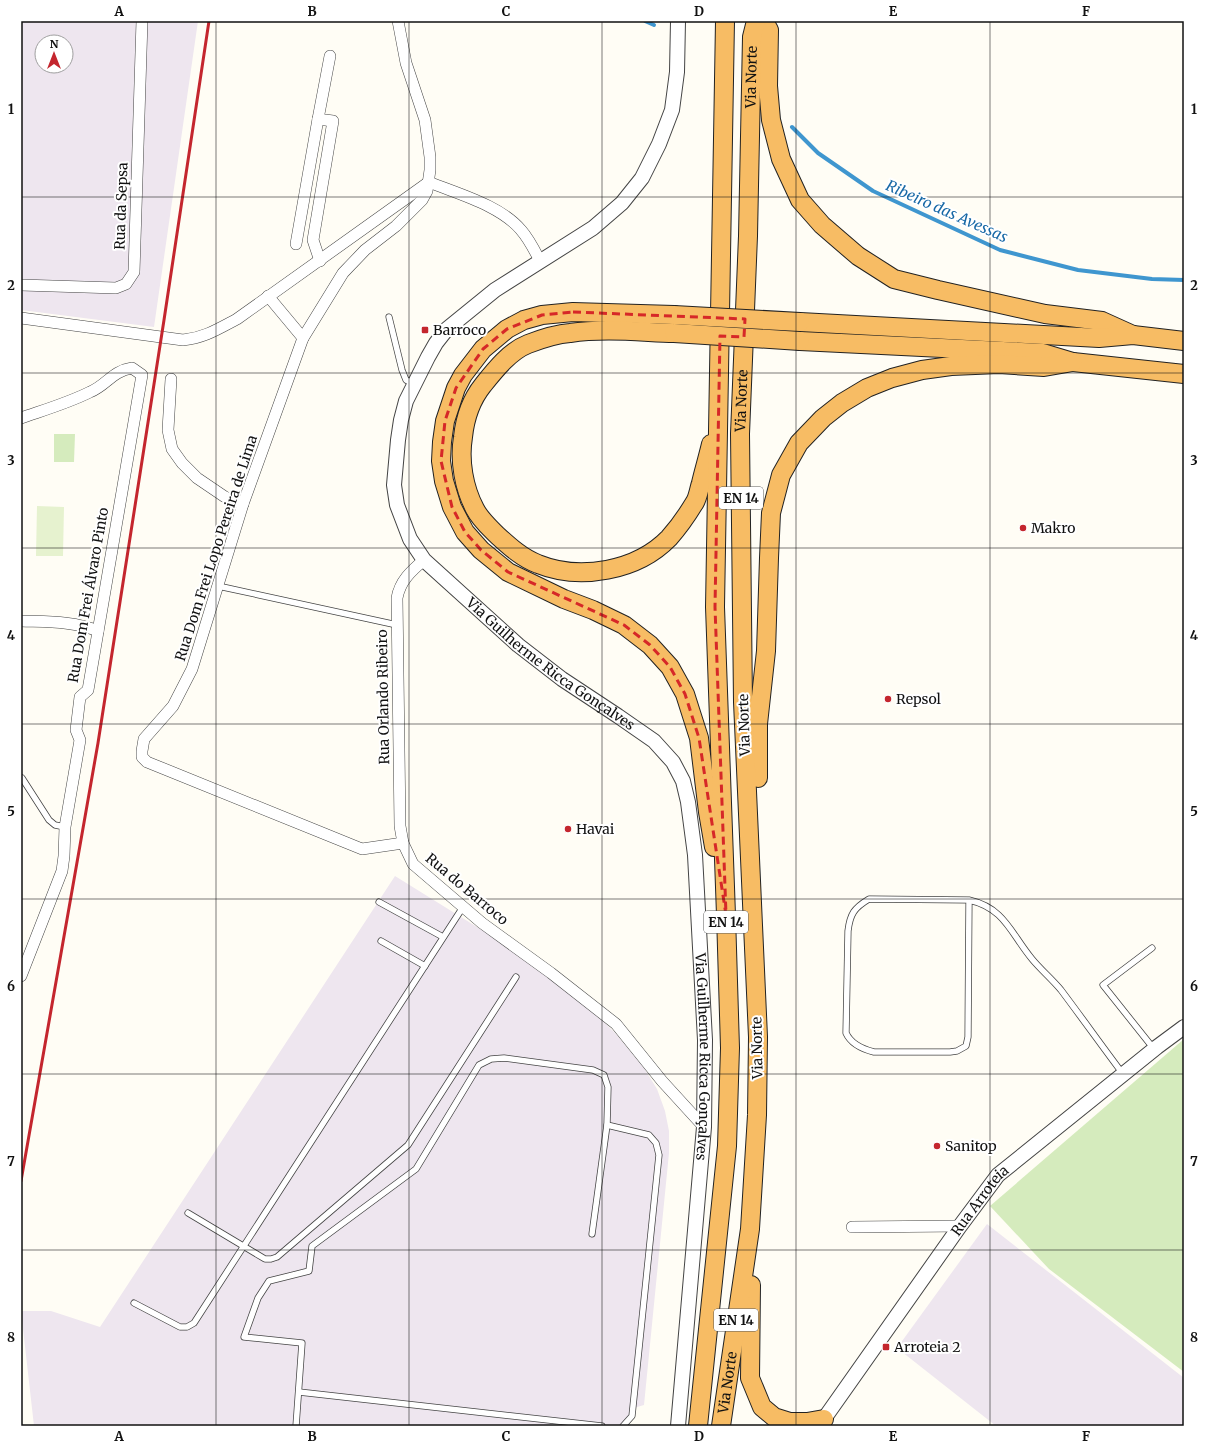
<svg xmlns="http://www.w3.org/2000/svg" width="1205" height="1447" font-family="Merriweather,serif">
  <style>
    .industrial { fill: #eee6ef; fill-rule: evenodd }
    .green { fill: #d5ebbd }
    .pitch { fill: #e6f2cf }
    .lines { fill: none; stroke-linecap: round; stroke-linejoin: round }
    .stream { stroke: #3f96cf; stroke-width: 4 }
    .service-casing { stroke: #444; stroke-width: 7 }
    .minor-casing { stroke: #444; stroke-width: 12 }
    .tertiary-casing { stroke: #444; stroke-width: 16 }
    .trunk-casing { stroke: #222; stroke-width: 20 }
    .service { stroke: #fff; stroke-width: 5.5 }
    .minor { stroke: #fff; stroke-width: 11 }
    .tertiary { stroke: #fff; stroke-width: 14 }
    .trunk { stroke: #f7bc64; stroke-width: 18 }
    .rail { stroke: #c4262e; stroke-width: 3 }
    .trunk-bridge-casing { stroke: #222; stroke-width: 20; stroke-linecap: butt }
    .trunk-bridge { stroke: #f7bc64; stroke-width: 18 }
    .marked { fill: none; stroke: #d62828; stroke-width: 3; stroke-dasharray: 8 5; stroke-linejoin: round }
    .grid { fill: none; stroke: #111; stroke-width: 1; stroke-opacity: 0.55 }
    .poi-dot { fill: #c4262e; stroke: #fff; stroke-width: 1.5 }
    .labels { text-anchor: middle; dominant-baseline: central; stroke-width: 4; stroke-linejoin: round; paint-order: stroke }
    .shield { fill: #fff; stroke: #585858; stroke-width: 1 }
    .shield-label { font-size: 13px; font-weight: bold; fill: #111 }
    .street-label { font-size: 14px; fill: #111; stroke: #fff }
    .poi-label { font-size: 14px; fill: #111; stroke: #fff; text-anchor: start }
    .water-label { font-size: 15px; font-style: italic; fill: #1768a6; stroke: #fff }
    .neatline { fill: none; stroke: #111; stroke-width: 1.5 }
    .grid-label { font-size: 13px; text-anchor: middle; font-weight: bold; fill: #111 }
  </style>
  <rect width="100%" height="100%" fill="#fffdf5"/>
  <g class="industrial">
    <path d="M 21,21 L 198,21 L 154,327 L 21,310 ZM 42,42 L 66,42 L 66,66 L 42,66 Z"/>
    <path d="M 395,876 L 551,973 L 575,993 L 616,1034 L 644,1068 L 657,1089 L 665,1111 L 669,1131 L 669,1153 L 644,1405 L 630,1409 L 627,1426 L 34,1426 L 21,1311 L 51,1311 L 100,1327 Z"/>
    <path d="M 987,1224 L 1184,1378 L 1184,1426 L 996,1426 L 897,1348 Z"/>
  </g>
  <g class="green">
    <path d="M 54,434 L 75,434 L 74,462 L 54,462 Z"/>
    <path d="M 1184,1039 L 1184,1372 L 1049,1269 L 990,1206 Z"/>
  </g>
  <path class="pitch" d="M 37,506 L 64,507 L 63,556 L 36,556 Z"/>
  <g class="lines">
    <g class="stream">
      <path d="M 645,21 L 654,25"/>
      <path d="M 792,127 L 818,153 L 873,191 L 1000,250 L 1078,270 L 1152,279 L 1184,280"/>
    </g>
    <defs>
      <g id="service">
        <path d="M 389,317 L 402,370 L 406,380 L 414,384"/>
        <path d="M 218,586 L 397,625"/>
        <path d="M 22,778 L 49,820 L 55,825 L 65,827"/>
        <path d="M 969,900 L 968,1037 L 966,1046 L 957,1051 L 950,1052 L 874,1052 C 862,1049 851,1044 846,1033 L 848,931 C 850,914 854,908 869,899 L 969,900 C 1005,908 1011,934 1032,959 C 1041,970 1052,979 1061,990 C 1082,1018 1102,1046 1123,1074"/>
        <path d="M 379,902 L 443,937"/>
        <path d="M 381,941 L 425,966"/>
        <path d="M 1152,948 L 1103,985 L 1154,1049"/>
        <path d="M 188,1213 L 265,1259 L 271,1259 L 277,1257 L 408,1145 L 516,977"/>
        <path d="M 592,1234 L 607,1125 L 649,1135 L 656,1143 L 659,1155 L 632,1416 L 623,1426"/>
        <path d="M 134,1303 L 180,1327 L 187,1327 L 194,1323 L 463,907"/>
        <path d="M 299,1392 L 602,1426"/>
        <path d="M 296,1426 L 302,1343 L 244,1337 L 258,1298 L 269,1281 L 309,1271 L 312,1246 L 416,1169 L 479,1065 L 491,1059 L 504,1058 L 593,1070 L 604,1075 L 608,1087 L 607,1125"/>
      </g>
      <g id="minor">
        <path d="M 398,21 L 406,63 L 425,120 L 430,157 L 430,170 L 427,191 L 422,200 L 396,226 L 365,250 L 343,273 L 303,338 L 243,504 L 192,669 L 173,706 L 144,739 L 142,751 L 142,757 L 147,762 L 362,849 L 403,843"/>
        <path d="M 296,244 L 318,119"/>
        <path d="M 320,261 L 313,240 L 333,121 L 318,119 L 330,56"/>
        <path d="M 21,285 L 116,288 L 126,284 L 134,272 L 142,21"/>
        <path d="M 268,296 L 303,338"/>
        <path d="M 21,318 L 183,340 C 204,338 218,329 237,319 L 429,182 C 458,194 500,205 521,230 C 529,239 535,251 540,261"/>
        <path d="M 171,379 L 168,430 L 172,449 L 182,463 L 197,478 L 225,497 L 243,504"/>
        <path d="M 21,418 C 44,410 68,403 90,392 C 107,385 112,371 132,368 L 142,375 L 88,690 L 80,697 L 76,730 L 80,740 L 65,827 L 64,856 L 62,871 L 21,976"/>
        <path d="M 424,560 C 411,571 400,581 397,598 L 400,826 L 403,843 L 413,864 L 482,923 L 551,973 L 616,1024 L 662,1081 L 704,1127"/>
        <path d="M 21,621 C 47,622 74,621 98,631"/>
        <path d="M 852,1227 L 960,1226"/>
      </g>
      <g id="tertiary">
        <path id="s1" d="M 678,21 L 677,72 L 672,110 L 659,144 L 642,178 L 622,203 L 593,228 L 495,290 L 447,329 L 436,343 L 428,357 L 406,401 L 401,420 L 398,440 L 394,485 L 397,505 L 410,539 L 424,560 L 518,645 L 562,679 L 618,716 L 654,741 L 673,762 L 683,781 L 688,802 L 695,855 L 705,1040 L 704,1127 L 678,1426"/>
        <path id="s2" d="M 819,1426 L 960,1226 L 998,1175 L 1157,1047 L 1184,1027"/>
      </g>
      <g id="trunk">
        <path d="M 764,21 L 769,30 L 768,86 L 771,120 L 781,159 L 800,200 L 822,225 L 858,256 L 894,279 L 938,290 L 1045,314 L 1102,321 L 1133,335"/>
        <path d="M 674,315 L 573,312 L 542,315 L 524,320 L 507,329 L 483,349 L 463,375 L 456,388 L 445,421 L 442,442 L 441,461 L 444,481 L 452,507 L 465,532 L 481,550 L 508,572 L 564,599 L 593,610 L 624,625 L 650,645 L 670,667 L 685,694 L 699,738 L 708,812 L 714,847"/>
        <path d="M 800,322 L 1099,338 L 1133,335 L 1184,341"/>
        <path d="M 674,333 C 640,332 604,328 570,333 C 556,334 541,339 528,344 C 510,351 495,370 483,385 C 471,400 465,418 463,437 C 459,461 464,488 475,509 C 480,519 489,527 497,535 C 509,546 522,558 538,564 C 580,581 637,571 669,538 C 677,529 689,512 695,502 C 698,497 699,489 701,483 C 704,470 708,457 711,444"/>
        <path d="M 800,341 L 1043,353 L 1073,362 L 1184,374"/>
        <path d="M 758,778 L 758,724 L 766,651 L 769,558 L 771,513 L 781,475 L 799,443 L 823,418 L 842,403 L 867,388 L 892,378 L 922,370 L 951,366 L 999,364 L 1044,367 L 1073,362"/>
        <path d="M 751,1285 L 750,1378 L 762,1407 L 774,1417 L 790,1422 L 807,1422 L 824,1419"/>
        <path d="M 698,1426 L 727,1146 L 730,1048 L 726,915 L 715,607 L 725,21"/>
        <path id="s3" d="M 721,1426 L 750,1229 L 757,1115 L 758,1037 L 743,702 L 740,434 L 748,236 L 752,37 L 756,21"/>
      </g>
    </defs>
    <use href="#service" class="service-casing"/>
    <use href="#minor" class="minor-casing"/>
    <use href="#tertiary" class="tertiary-casing"/>
    <use href="#trunk" class="trunk-casing"/>
    <use href="#service" class="service"/>
    <use href="#minor" class="minor"/>
    <use href="#tertiary" class="tertiary"/>
    <use href="#trunk" class="trunk"/>
    <path class="rail" d="M 21,1181 L 98,743 L 164,320 L 209,21"/>
    <defs>
      <g id="trunk-bridge">
        <path d="M 674,315 L 800,322"/>
        <path d="M 674,333 L 800,341"/>
      </g>
    </defs>
    <use href="#trunk-bridge" class="trunk-bridge-casing"/>
    <use href="#trunk-bridge" class="trunk-bridge"/>
  </g>
  <path class="marked" d="M 573,312 L 745,319 L 744,337 L 720,336 L 715,607 L 726,915 L 699,738 L 685,694 L 670,667 L 650,645 L 624,625 L 508,572 L 481,550 L 465,532 L 452,507 L 441,461 L 445,421 L 456,388 L 483,349 L 507,329 L 542,315 Z"/>
  <path class="grid" d="M 216,21 L 216,1426M 409,21 L 409,1426M 602,21 L 602,1426M 796,21 L 796,1426M 990,21 L 990,1426M 21,197 L 1184,197M 21,373 L 1184,373M 21,548 L 1184,548M 21,724 L 1184,724M 21,899 L 1184,899M 21,1074 L 1184,1074M 21,1250 L 1184,1250"/>
  <g class="poi-dot">
    <rect x="421" y="326" width="8" height="8" rx="2"/>
    <circle cx="1023" cy="528" r="4"/>
    <circle cx="888" cy="699" r="4"/>
    <circle cx="568" cy="829" r="4"/>
    <circle cx="937" cy="1146" r="4"/>
    <rect x="882" y="1343" width="8" height="8" rx="2"/>
  </g>
  <g class="labels">
    <g class="shield">
      <rect x="719" y="487" width="44" height="22" rx="3"/>
      <rect x="704" y="911" width="44" height="22" rx="3"/>
      <rect x="714" y="1309" width="44" height="22" rx="3"/>
    </g>
    <g class="shield-label">
      <text x="741" y="498">EN 14</text>
      <text x="726" y="922">EN 14</text>
      <text x="736" y="1320">EN 14</text>
    </g>
    <g class="street-label">
      <text stroke="none"><textPath href="#s3" startOffset="1352">Via Norte</textPath></text>
      <text transform="translate(121 206) rotate(-88)">Rua da Sepsa</text>
      <text stroke="none"><textPath href="#s3" startOffset="1028">Via Norte</textPath></text>
      <text transform="translate(216 548) rotate(-72)">Rua Dom Frei Lopo Pereira de Lima</text>
      <text transform="translate(88 595) rotate(-80)">Rua Dom Frei Álvaro Pinto</text>
      <text stroke="none"><textPath href="#s1" startOffset="826">Via Guilherme Ricca Gonçalves</textPath></text>
      <text transform="translate(383 697) rotate(-91)">Rua Orlando Ribeiro</text>
      <text transform="translate(744 725) rotate(-92)">Via Norte</text>
      <text transform="translate(467 889) rotate(40)">Rua do Barroco</text>
      <text transform="translate(757 1048) rotate(-91)">Via Norte</text>
      <text stroke="none"><textPath href="#s1" startOffset="1282">Via Guilherme Ricca Gonçalves</textPath></text>
      <text stroke="none"><textPath href="#s2" startOffset="277">Rua Arroteia</textPath></text>
      <text stroke="none"><textPath href="#s3" startOffset="44">Via Norte</textPath></text>
    </g>
    <g class="poi-label">
      <text x="433" y="330">Barroco</text>
      <text x="1031" y="528">Makro</text>
      <text x="896" y="699">Repsol</text>
      <text x="576" y="829">Havai</text>
      <text x="945" y="1146">Sanitop</text>
      <text x="894" y="1347">Arroteia 2</text>
    </g>
    <g class="water-label">
      <text transform="translate(947 211) rotate(24)">Ribeiro das Avessas</text>
    </g>
  </g>
  <rect width="1205" height="1447" fill="none" stroke="#ffffff" stroke-width="44"/>
  <g transform="translate(54 54)"><circle r="19" fill="#ffffff" stroke="#a0a0a0"/>
  <path d="M0-3L7 15L0 10L-7 15Z" fill="#c4262e"/>
  <text y="-6" font-size="11" font-weight="bold" text-anchor="middle" fill="#111111">N</text>
  </g>
  <rect x="22" y="22" width="1161" height="1403" class="neatline"/>
  <g class="grid-label">
    <text x="119" y="16">A</text>
    <text x="312" y="16">B</text>
    <text x="506" y="16">C</text>
    <text x="699" y="16">D</text>
    <text x="893" y="16">E</text>
    <text x="1086" y="16">F</text>
    <text x="11" y="114">1</text>
    <text x="1194" y="114">1</text>
    <text x="11" y="290">2</text>
    <text x="1194" y="290">2</text>
    <text x="11" y="465">3</text>
    <text x="1194" y="465">3</text>
    <text x="11" y="640">4</text>
    <text x="1194" y="640">4</text>
    <text x="11" y="816">5</text>
    <text x="1194" y="816">5</text>
    <text x="11" y="991">6</text>
    <text x="1194" y="991">6</text>
    <text x="11" y="1166">7</text>
    <text x="1194" y="1166">7</text>
    <text x="11" y="1342">8</text>
    <text x="1194" y="1342">8</text>
    <text x="119" y="1441">A</text>
    <text x="312" y="1441">B</text>
    <text x="506" y="1441">C</text>
    <text x="699" y="1441">D</text>
    <text x="893" y="1441">E</text>
    <text x="1086" y="1441">F</text>
  </g>
</svg>
